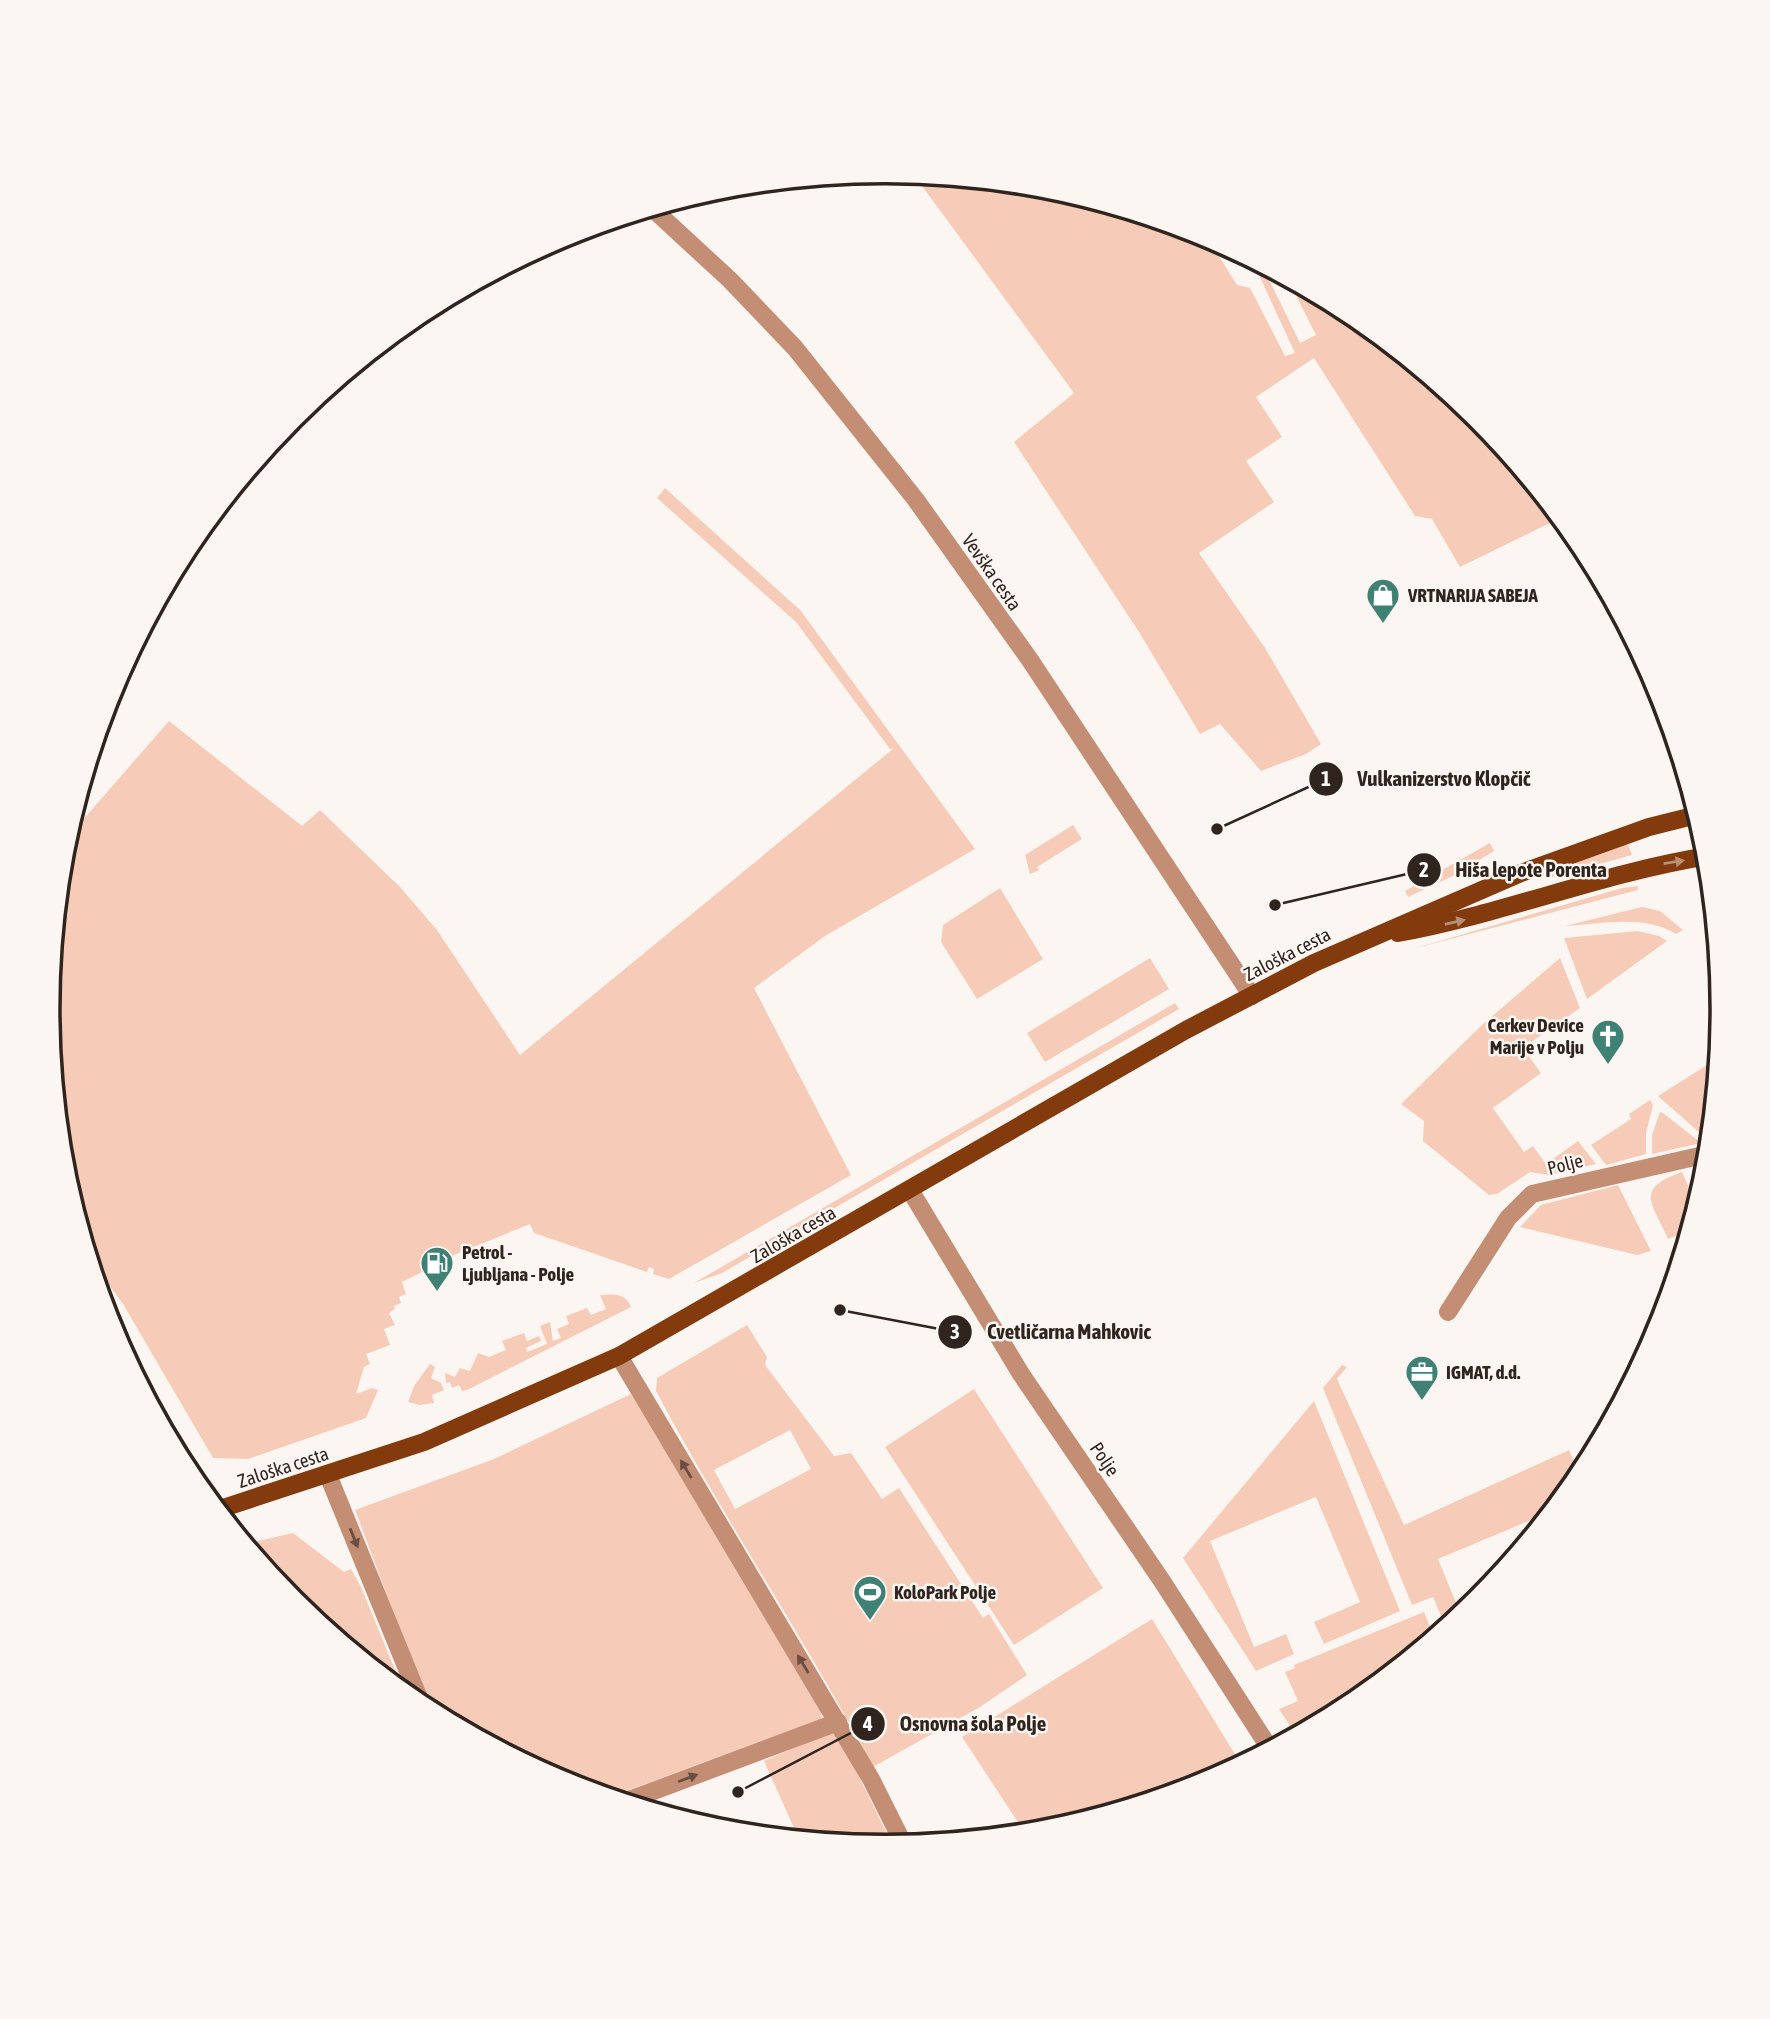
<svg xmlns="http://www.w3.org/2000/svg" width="1770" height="2019" font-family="'Asap Condensed',sans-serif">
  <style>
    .green { fill: #f6ccb8; fill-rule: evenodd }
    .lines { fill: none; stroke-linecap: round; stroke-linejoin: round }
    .minor { stroke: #c48e74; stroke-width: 18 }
    .major { stroke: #833a0c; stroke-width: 18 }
    .oneway { fill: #b98f74 }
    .oneway2 { fill: #6b4e41 }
    .labels { text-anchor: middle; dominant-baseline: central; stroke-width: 5; stroke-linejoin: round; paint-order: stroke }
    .street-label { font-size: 19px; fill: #30241f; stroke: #fcf6f2 }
    .poi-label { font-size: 19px; font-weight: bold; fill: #30241f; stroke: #fcf6f2; text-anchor: start }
    .rim { fill: none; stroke: #30241f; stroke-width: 3.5 }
    .leader { fill: none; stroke: #30241f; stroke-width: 2.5 }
    .callout-dot { fill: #30241f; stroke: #fcf6f2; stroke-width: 2.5 }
    .mark-label { font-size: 21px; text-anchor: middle; font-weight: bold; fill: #fff }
    .callout-label { font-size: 21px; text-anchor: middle; font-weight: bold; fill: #30241f; stroke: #fcf6f2; stroke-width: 5; stroke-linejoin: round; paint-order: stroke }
  </style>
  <rect width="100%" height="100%" fill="#fcf6f2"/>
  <g class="green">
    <path d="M 914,175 L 1049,188 L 1197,233 L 1199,248 L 1210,242 L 1237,285 L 1250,288 L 1285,356 L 1295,353 L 1252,260 L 1262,265 L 1300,343 L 1316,335 L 1288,280 L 1351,313 L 1478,417 L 1560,518 L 1460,567 L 1432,519 L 1415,516 L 1314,358 L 1256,397 L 1282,437 L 1246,461 L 1274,502 L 1199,553 L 1265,648 L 1321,744 L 1306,754 L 1261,771 L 1220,724 L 1200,734 L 1139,632 L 1014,442 L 1074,393 Z"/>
    <path d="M 665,488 L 801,611 L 975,849 L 825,936 L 754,988 L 851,1175 L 669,1279 L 653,1274 L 654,1269 L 649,1267 L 647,1272 L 534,1233 L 530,1224 L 449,1257 L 450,1259 L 439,1264 L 438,1261 L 429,1264 L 430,1268 L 402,1282 L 406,1294 L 399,1297 L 401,1303 L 394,1306 L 395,1309 L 389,1313 L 395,1325 L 384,1329 L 390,1345 L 366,1354 L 370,1364 L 364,1367 L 356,1394 L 372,1388 L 378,1390 L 366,1418 L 248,1459 L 213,1458 L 123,1304 L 88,1256 L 63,1173 L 47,1009 L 63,846 L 68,832 L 81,822 L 169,721 L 302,826 L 320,810 L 400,887 L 437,930 L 520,1055 L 894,748 L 890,749 L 796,622 L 657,498 Z"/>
    <path d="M 1073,825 L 1082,839 L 1037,867 L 1039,870 L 1030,874 L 1025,855 Z"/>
    <path d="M 1490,843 L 1494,851 L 1455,875 L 1408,897 L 1405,891 Z"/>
    <path d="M 1628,844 L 1632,855 L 1552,877 L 1550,872 Z"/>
    <path d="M 1638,886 L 1638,890 L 1412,949 L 1622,888 Z"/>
    <path d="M 1000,888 L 1043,959 L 977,999 L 941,942 L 943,925 Z"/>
    <path d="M 1642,907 L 1660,911 L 1683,930 L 1676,934 C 1644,914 1601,924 1565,926 Z"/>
    <path d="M 1638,931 L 1659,936 L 1667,941 L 1587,999 L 1564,938 Z"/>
    <path d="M 1150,958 L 1169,989 L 1045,1062 L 1027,1033 Z"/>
    <path d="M 1560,958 L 1580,1008 L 1523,1048 L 1541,1073 L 1493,1108 L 1524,1152 L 1533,1146 L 1546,1164 L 1578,1141 L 1596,1164 L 1549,1175 L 1530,1172 L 1497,1194 L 1489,1195 L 1423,1141 L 1424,1121 L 1401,1104 L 1483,1024 Z"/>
    <path d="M 1175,1003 L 1179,1009 L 722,1273 L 694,1283 Z"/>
    <path d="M 1707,1065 L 1717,1066 L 1709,1141 L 1658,1096 Z"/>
    <path d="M 1650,1100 L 1653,1105 L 1646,1133 L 1646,1154 L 1606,1165 L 1591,1145 L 1631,1119 L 1629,1114 Z"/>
    <path d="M 1660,1112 L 1663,1113 L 1701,1143 L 1652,1154 L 1652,1135 Z"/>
    <path d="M 1682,1172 L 1697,1206 L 1689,1230 L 1668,1239 C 1652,1202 1634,1189 1682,1172 Z"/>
    <path d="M 1618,1185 L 1651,1251 L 1637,1255 L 1520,1227 L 1541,1205 Z"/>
    <path d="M 600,1295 C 613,1294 626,1293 631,1307 L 467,1390 L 462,1391 L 459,1385 L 452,1388 L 450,1382 L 446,1383 L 445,1373 L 455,1377 L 460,1368 L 470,1371 L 478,1353 L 489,1357 L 506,1350 L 502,1341 L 524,1333 L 527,1341 L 539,1336 L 541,1341 L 526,1348 L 527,1352 L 547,1344 L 540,1326 L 550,1322 L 553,1341 L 561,1338 L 557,1329 L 569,1324 L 566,1316 L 587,1308 L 591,1315 L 606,1309 Z"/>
    <path d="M 747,1325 L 767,1357 L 765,1365 L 834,1456 L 851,1453 L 882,1499 L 899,1488 L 983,1618 L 989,1614 L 1027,1675 L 980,1707 L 873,1767 C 805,1639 724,1519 656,1391 L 657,1378 ZM 790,1430 L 811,1469 L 735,1509 L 714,1470 Z"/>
    <path d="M 430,1364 L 435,1367 L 431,1378 L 441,1383 L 444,1390 L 432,1395 L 434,1403 L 420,1405 L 408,1402 L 414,1386 Z"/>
    <path d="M 1342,1365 L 1347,1367 L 1337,1379 L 1404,1525 L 1569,1450 L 1580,1477 L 1545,1519 L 1543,1515 L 1438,1559 L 1461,1615 L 1446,1628 L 1433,1597 L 1412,1605 L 1323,1388 Z"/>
    <path d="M 974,1389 L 1103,1588 L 1014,1645 L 885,1447 Z"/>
    <path d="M 631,1394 L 822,1707 L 821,1719 L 610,1797 L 564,1783 L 431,1712 L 355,1510 L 494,1459 Z"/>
    <path d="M 1314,1401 L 1400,1611 L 1324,1644 L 1314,1622 L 1360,1602 L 1316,1497 L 1210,1541 L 1254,1647 L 1286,1634 L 1294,1654 L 1256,1671 L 1183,1558 Z"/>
    <path d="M 293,1533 L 344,1572 L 351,1569 L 361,1587 L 405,1694 L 292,1602 L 245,1544 Z"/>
    <path d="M 1424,1612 L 1434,1637 L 1350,1706 L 1296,1735 L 1279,1709 L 1298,1701 L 1285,1672 L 1295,1668 L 1294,1665 Z"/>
    <path d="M 1152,1619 L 1241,1764 L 1205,1784 L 1048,1831 L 1025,1833 L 962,1737 Z"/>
    <path d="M 836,1730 L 893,1846 L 799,1839 L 764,1761 Z"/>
  </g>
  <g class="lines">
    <g class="minor">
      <path d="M 653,209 L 730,280 L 795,348 L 916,500 L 1030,660 L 1252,996"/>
      <path d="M 910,1190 L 1021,1374 L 1162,1581 L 1270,1749"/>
      <path d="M 1448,1312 L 1508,1218 L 1532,1194 L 1708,1154"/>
      <path d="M 619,1356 L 871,1779 L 904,1845"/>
      <path d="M 328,1475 L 423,1708"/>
      <path d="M 624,1802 L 838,1722"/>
    </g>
    <g class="major">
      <path d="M 1398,933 C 1503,914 1602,873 1708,856"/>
      <path d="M 217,1510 L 424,1442 L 619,1356 L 1186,1030 L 1314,963 L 1521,873 L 1649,827 L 1697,815"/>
    </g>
  </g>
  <defs><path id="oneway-solid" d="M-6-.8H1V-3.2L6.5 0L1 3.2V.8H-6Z" transform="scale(1.75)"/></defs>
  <g class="oneway">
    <use href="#oneway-solid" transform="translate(1674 862) rotate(-9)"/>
    <use href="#oneway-solid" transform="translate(1455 922) rotate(-13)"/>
  </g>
  <g class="oneway2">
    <use href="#oneway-solid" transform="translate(686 1469) rotate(-121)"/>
    <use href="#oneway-solid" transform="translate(354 1538) rotate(68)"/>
    <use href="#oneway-solid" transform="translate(803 1664) rotate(-121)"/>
    <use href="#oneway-solid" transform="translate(688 1778) rotate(-21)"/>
  </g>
  <defs>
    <symbol id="shop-pin" viewBox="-11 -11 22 30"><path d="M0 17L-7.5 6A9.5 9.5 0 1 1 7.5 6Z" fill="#3f8275" stroke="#fcf6f2"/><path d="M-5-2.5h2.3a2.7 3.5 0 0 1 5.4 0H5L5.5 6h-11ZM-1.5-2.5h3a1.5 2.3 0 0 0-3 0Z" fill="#fff"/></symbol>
    <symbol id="church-pin" viewBox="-11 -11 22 30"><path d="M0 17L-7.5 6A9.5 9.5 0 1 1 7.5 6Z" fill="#3f8275" stroke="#fcf6f2"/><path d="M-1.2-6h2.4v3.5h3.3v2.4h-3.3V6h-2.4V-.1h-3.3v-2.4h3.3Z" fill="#fff"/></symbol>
    <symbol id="fuel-pin" viewBox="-11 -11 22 30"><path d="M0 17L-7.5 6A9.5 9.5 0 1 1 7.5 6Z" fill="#3f8275" stroke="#fcf6f2"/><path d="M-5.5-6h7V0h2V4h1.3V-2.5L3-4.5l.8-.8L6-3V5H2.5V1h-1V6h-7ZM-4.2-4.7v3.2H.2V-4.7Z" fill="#fff"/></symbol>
    <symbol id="office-pin" viewBox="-11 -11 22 30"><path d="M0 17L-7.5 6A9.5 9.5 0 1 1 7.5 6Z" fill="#3f8275" stroke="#fcf6f2"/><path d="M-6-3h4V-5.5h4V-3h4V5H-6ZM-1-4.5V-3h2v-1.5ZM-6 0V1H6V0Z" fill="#fff"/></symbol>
    <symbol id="stadium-pin" viewBox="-11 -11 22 30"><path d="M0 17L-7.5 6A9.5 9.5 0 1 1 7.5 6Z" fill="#3f8275" stroke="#fcf6f2"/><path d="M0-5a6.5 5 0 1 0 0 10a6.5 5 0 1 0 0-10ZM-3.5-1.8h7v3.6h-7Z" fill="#fff"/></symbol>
  </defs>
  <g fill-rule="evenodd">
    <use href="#shop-pin" x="1364" y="576" width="38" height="52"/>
    <use href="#church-pin" x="1589" y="1017" width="38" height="52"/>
    <use href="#fuel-pin" x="418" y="1244" width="38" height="52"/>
    <use href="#office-pin" x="1403" y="1353" width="38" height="52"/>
    <use href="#stadium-pin" x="851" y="1573" width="38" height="52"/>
  </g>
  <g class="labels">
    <g class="street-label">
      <text transform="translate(992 572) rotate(55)">Vevška cesta</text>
      <text transform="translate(1287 954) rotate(-27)">Zaloška cesta</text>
      <text transform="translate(1565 1164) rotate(-14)">Polje</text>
      <text transform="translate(793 1234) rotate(-30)">Zaloška cesta</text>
      <text transform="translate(1105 1459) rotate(56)">Polje</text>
      <text transform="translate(283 1467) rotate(-18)">Zaloška cesta</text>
    </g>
    <g class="poi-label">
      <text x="1408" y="595">VRTNARIJA SABEJA</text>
      <text x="1584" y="1025" text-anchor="end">Cerkev Device<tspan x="1584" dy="22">Marije v Polju</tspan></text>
      <text x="462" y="1252">Petrol -<tspan x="462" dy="22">Ljubljana - Polje</tspan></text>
      <text x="1446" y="1372">IGMAT, d.d.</text>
      <text x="894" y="1592">KoloPark Polje</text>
    </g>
  </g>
  <path d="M0 0H1770V2019H0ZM60 1009a825 825 0 1 1 1650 0a825 825 0 1 1-1650 0Z" fill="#fcf6f2" fill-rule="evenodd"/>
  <path class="rim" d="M60 1009a825 825 0 1 1 1650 0a825 825 0 1 1-1650 0Z"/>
  <path class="leader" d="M1217 829L1326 779M1275 905L1424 870M840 1310L955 1332M738 1792L868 1724"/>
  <g class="callout-dot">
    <circle cx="1217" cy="829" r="7"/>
    <circle cx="1275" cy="905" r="7"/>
    <circle cx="840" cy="1310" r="7"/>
    <circle cx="738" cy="1792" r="7"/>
    <circle cx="1326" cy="779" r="18"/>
    <circle cx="1424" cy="870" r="18"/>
    <circle cx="955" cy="1332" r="18"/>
    <circle cx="868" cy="1724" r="18"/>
  </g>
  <g class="mark-label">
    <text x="1326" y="786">1</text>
    <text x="1424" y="877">2</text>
    <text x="955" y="1339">3</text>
    <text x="868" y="1731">4</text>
  </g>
  <g class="callout-label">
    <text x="1444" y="786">Vulkanizerstvo Klopčič</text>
    <text x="1531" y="877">Hiša lepote Porenta</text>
    <text x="1069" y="1339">Cvetličarna Mahkovic</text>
    <text x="973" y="1731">Osnovna šola Polje</text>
  </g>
</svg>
